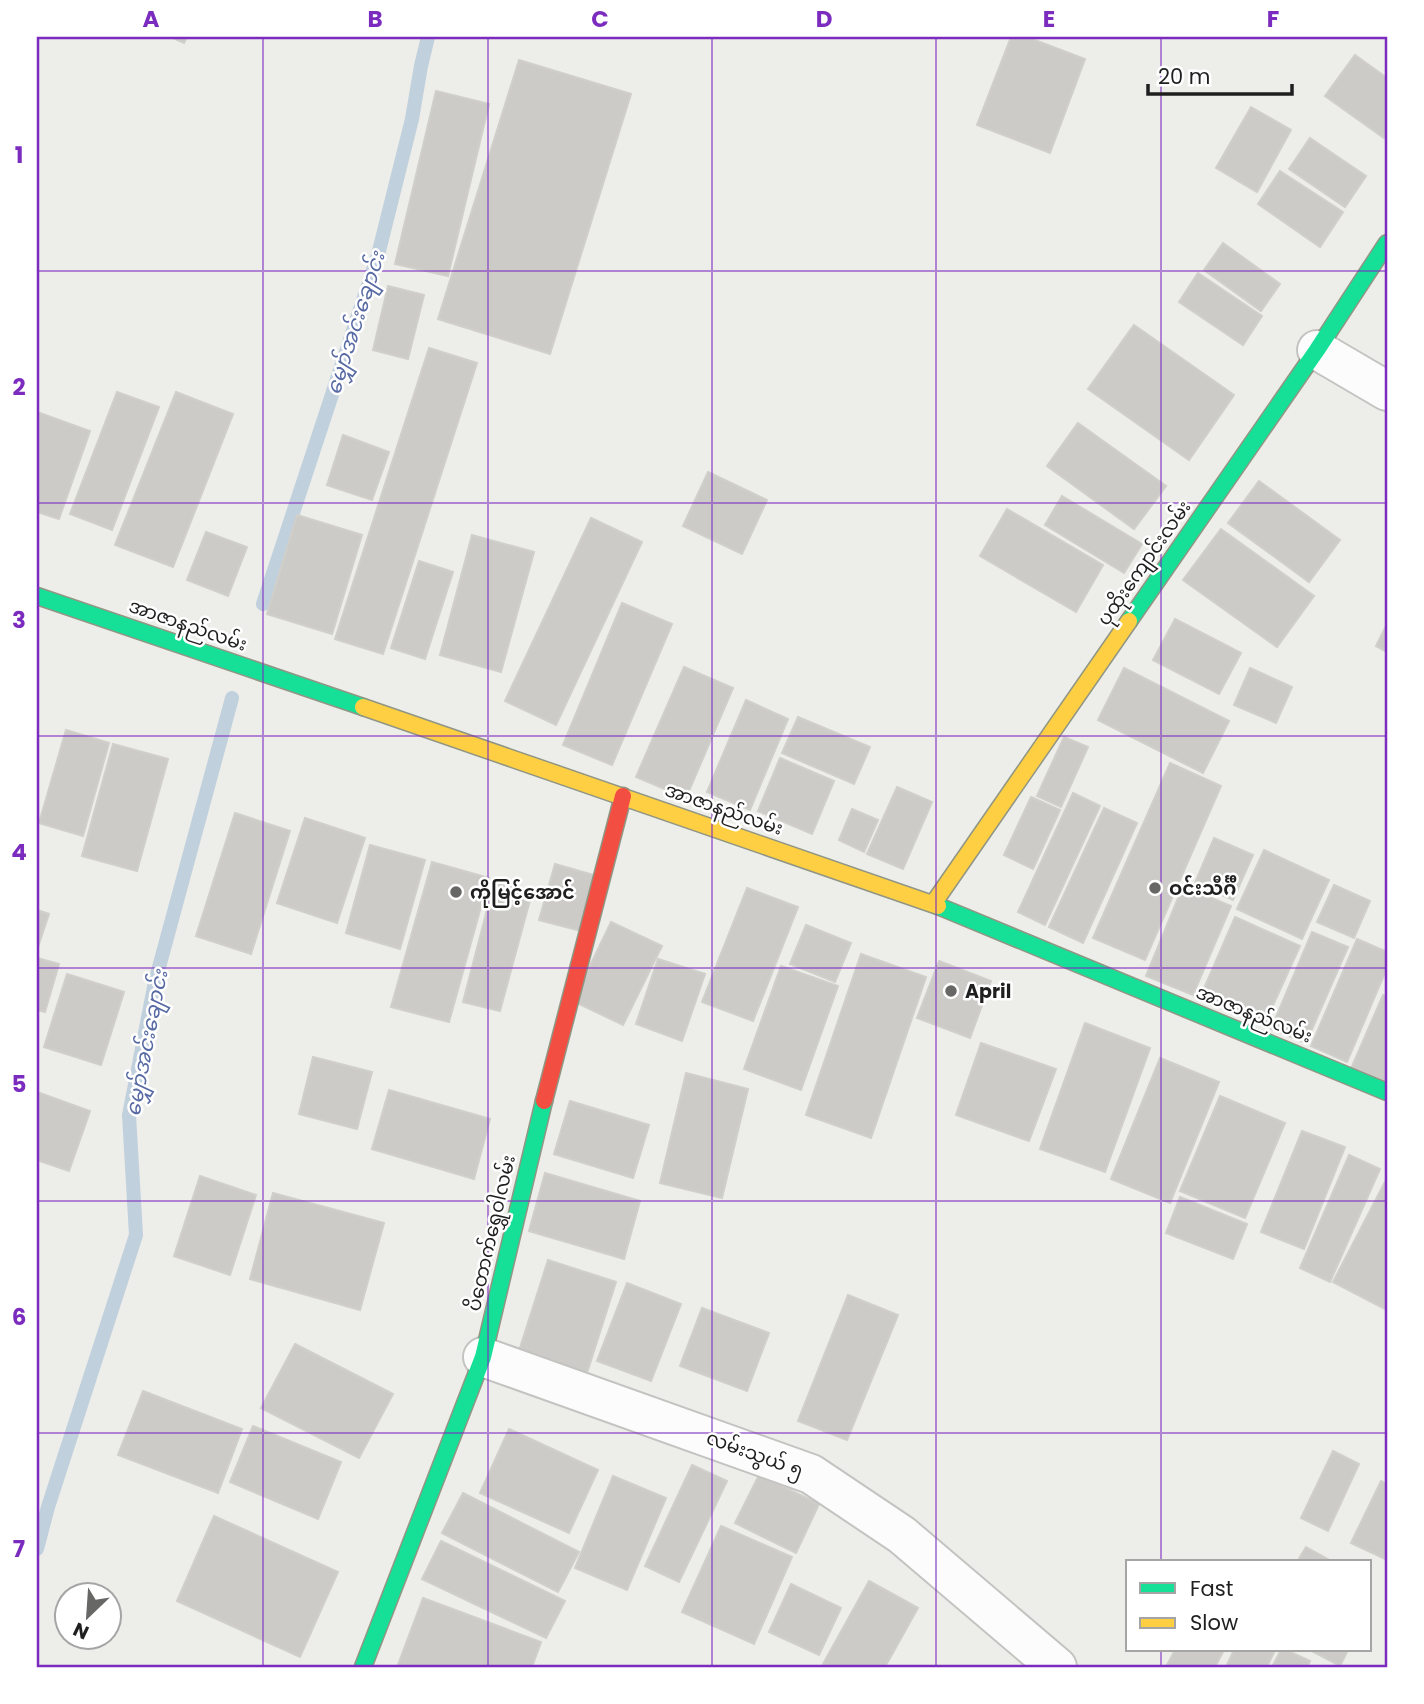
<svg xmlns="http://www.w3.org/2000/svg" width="1424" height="1704" font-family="Poppins,'Noto Sans Myanmar',sans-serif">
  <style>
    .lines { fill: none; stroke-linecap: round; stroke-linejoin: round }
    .stream { stroke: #c0d0dc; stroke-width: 14 }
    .building { fill: #cccbc8; stroke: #d0cfca; stroke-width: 2 }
    .street-casing { stroke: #c3c3c1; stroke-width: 42 }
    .fast-casing { stroke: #909683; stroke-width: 19 }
    .slow-casing { stroke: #909683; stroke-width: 19 }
    .jam-casing { stroke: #909683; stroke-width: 19 }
    .street { stroke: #fcfcfc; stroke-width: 38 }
    .fast { stroke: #16e098; stroke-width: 16 }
    .slow { stroke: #ffcf43; stroke-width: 16 }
    .jam { stroke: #f24e42; stroke-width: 16 }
    .grid { fill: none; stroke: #7b2cbf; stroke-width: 2; stroke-opacity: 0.55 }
    .poi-dot { fill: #676766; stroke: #fff; stroke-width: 2.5 }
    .labels { text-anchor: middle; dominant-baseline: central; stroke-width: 5; stroke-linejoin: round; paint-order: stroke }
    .street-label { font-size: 19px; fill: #1f1f1f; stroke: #fff }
    .poi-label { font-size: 19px; font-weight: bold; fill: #1f1f1f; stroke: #fff; text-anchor: start }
    .water-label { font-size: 21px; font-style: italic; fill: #576aa3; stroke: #fff }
    .neatline { fill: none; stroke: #7b2cbf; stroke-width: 2.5 }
    .grid-label { font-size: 23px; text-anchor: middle; font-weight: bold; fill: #7b2cbf }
  </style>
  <rect width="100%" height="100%" fill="#edede9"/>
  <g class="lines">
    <g class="stream">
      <path d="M 263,604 L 378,255 L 412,119 L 421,66 L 428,37"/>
      <path d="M 37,1549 L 48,1507 L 136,1235 L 129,1115 L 155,982 L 232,698"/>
    </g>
  </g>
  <g class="building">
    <path d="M 171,37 L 187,37 L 184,43 Z"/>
    <path d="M 1011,37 L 1027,37 L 1085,59 L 1050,153 L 977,125 Z"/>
    <path d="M 1355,55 L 1387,78 L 1387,134 L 1384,138 L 1325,96 Z"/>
    <path d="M 519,60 L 631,94 L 550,354 L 438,319 Z"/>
    <path d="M 436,91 L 489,104 L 448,276 L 395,264 Z"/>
    <path d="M 1251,107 L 1291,130 L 1257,192 L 1216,168 Z"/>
    <path d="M 1310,138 L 1366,176 L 1345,207 L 1289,169 Z"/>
    <path d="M 1280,171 L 1343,212 L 1320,247 L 1258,204 Z"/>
    <path d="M 1223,243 L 1280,284 L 1261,311 L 1204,270 Z"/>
    <path d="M 1198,273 L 1262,316 L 1243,345 L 1179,302 Z"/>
    <path d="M 388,286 L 424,295 L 408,359 L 373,350 Z"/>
    <path d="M 1134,325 L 1234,395 L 1189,460 L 1088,389 Z"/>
    <path d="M 429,348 L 477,363 L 383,654 L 335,639 Z"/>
    <path d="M 117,392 L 159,407 L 112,530 L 70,514 Z"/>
    <path d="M 176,392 L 233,414 L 173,567 L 115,545 Z"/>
    <path d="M 37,412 L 90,431 L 59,519 L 37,512 Z"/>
    <path d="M 1078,423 L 1166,486 L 1134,529 L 1047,466 Z"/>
    <path d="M 343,435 L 389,452 L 372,500 L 327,485 Z"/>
    <path d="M 708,472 L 767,500 L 742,554 L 683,526 Z"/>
    <path d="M 1259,481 L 1340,540 L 1309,582 L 1228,523 Z"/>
    <path d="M 1062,496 L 1142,544 L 1124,573 L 1045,525 Z"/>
    <path d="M 1007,509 L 1103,565 L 1076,612 L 980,556 Z"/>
    <path d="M 297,515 L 362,535 L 332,634 L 267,614 Z"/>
    <path d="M 591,518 L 642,542 L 556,725 L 505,701 Z"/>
    <path d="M 1221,529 L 1314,596 L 1277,647 L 1183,580 Z"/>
    <path d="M 206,532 L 247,547 L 228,596 L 187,580 Z"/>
    <path d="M 472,535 L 534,552 L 501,672 L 440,655 Z"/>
    <path d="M 419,561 L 453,572 L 425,659 L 391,648 Z"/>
    <path d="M 622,603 L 672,624 L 612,765 L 563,745 Z"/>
    <path d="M 1175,619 L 1241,653 L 1219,694 L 1153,660 Z"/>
    <path d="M 1387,624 L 1387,652 L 1376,646 Z"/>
    <path d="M 684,667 L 733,688 L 686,798 L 636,777 Z"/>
    <path d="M 1124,668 L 1229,721 L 1203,773 L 1098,720 Z"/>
    <path d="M 1250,668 L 1292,687 L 1276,723 L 1234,705 Z"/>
    <path d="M 746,700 L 788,719 L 750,810 L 707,792 Z"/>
    <path d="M 798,717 L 870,747 L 854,784 L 782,753 Z"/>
    <path d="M 66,730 L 109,743 L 83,836 L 39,823 Z"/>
    <path d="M 1064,737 L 1088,747 L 1061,807 L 1037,796 Z"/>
    <path d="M 113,744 L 168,759 L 137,871 L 82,856 Z"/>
    <path d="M 780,758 L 834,781 L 812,834 L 758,811 Z"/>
    <path d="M 1170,763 L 1221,786 L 1145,960 L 1093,938 Z"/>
    <path d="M 897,787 L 932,802 L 903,869 L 867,854 Z"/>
    <path d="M 1073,793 L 1100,806 L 1045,925 L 1018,912 Z"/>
    <path d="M 1031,797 L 1060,810 L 1033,869 L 1004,855 Z"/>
    <path d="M 1104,808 L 1137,823 L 1083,943 L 1049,927 Z"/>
    <path d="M 852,809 L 878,820 L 864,852 L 839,840 Z"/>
    <path d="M 235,813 L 290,831 L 251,954 L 196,936 Z"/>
    <path d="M 305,818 L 365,838 L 337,923 L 277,903 Z"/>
    <path d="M 1214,838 L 1253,855 L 1233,900 L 1195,883 Z"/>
    <path d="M 370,845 L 425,860 L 400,949 L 346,933 Z"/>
    <path d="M 1264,850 L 1329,880 L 1302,939 L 1237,909 Z"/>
    <path d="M 432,862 L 489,878 L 449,1022 L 391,1007 Z"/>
    <path d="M 555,864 L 597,876 L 581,931 L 539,920 Z"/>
    <path d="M 494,883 L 532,893 L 500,1011 L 463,1002 Z"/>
    <path d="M 1334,885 L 1370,901 L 1354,938 L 1317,922 Z"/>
    <path d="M 1183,886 L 1231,906 L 1193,995 L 1146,976 Z"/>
    <path d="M 747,888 L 798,907 L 753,1021 L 702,1002 Z"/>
    <path d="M 37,910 L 49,914 L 37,950 Z"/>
    <path d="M 1235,917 L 1300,946 L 1266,1021 L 1202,993 Z"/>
    <path d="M 611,922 L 662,946 L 623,1025 L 573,1001 Z"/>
    <path d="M 806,925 L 851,943 L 835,982 L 790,964 Z"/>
    <path d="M 1312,932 L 1348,947 L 1306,1043 L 1271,1029 Z"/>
    <path d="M 1357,939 L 1387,952 L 1387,968 L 1347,1062 L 1311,1046 Z"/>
    <path d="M 861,954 L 926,977 L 871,1138 L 806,1115 Z"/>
    <path d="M 37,958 L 59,964 L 45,1012 L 37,1010 Z"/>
    <path d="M 658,959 L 705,974 L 682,1041 L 636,1024 Z"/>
    <path d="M 939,961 L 991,981 L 970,1038 L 917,1018 Z"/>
    <path d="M 781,966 L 838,986 L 801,1090 L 744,1069 Z"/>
    <path d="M 67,974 L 124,992 L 101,1065 L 44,1047 Z"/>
    <path d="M 1383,995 L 1387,997 L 1387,1087 L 1350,1071 Z"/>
    <path d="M 1085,1023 L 1150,1048 L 1105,1172 L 1040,1149 Z"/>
    <path d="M 981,1043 L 1056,1069 L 1029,1141 L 956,1115 Z"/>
    <path d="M 313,1057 L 372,1072 L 357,1129 L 299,1114 Z"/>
    <path d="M 1160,1058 L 1219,1082 L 1170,1203 L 1111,1179 Z"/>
    <path d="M 686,1073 L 748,1089 L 722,1198 L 660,1183 Z"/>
    <path d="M 389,1090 L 490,1119 L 474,1179 L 372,1149 Z"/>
    <path d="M 37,1092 L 90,1111 L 69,1171 L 37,1160 Z"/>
    <path d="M 1220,1096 L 1285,1123 L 1245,1218 L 1180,1191 Z"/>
    <path d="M 570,1101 L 649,1125 L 633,1178 L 554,1154 Z"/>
    <path d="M 1302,1131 L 1345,1147 L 1304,1249 L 1261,1232 Z"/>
    <path d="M 1349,1155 L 1380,1169 L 1330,1282 L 1300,1268 Z"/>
    <path d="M 545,1173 L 640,1201 L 624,1259 L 529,1231 Z"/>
    <path d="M 200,1176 L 256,1195 L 230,1275 L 174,1256 Z"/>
    <path d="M 1387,1178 L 1387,1310 L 1333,1282 Z"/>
    <path d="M 273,1193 L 384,1223 L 360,1310 L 250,1279 Z"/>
    <path d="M 1180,1197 L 1247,1224 L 1233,1259 L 1166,1233 Z"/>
    <path d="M 548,1260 L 616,1282 L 586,1376 L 518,1354 Z"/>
    <path d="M 627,1283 L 681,1304 L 651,1381 L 597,1361 Z"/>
    <path d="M 848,1295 L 898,1315 L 847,1440 L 798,1421 Z"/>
    <path d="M 702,1308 L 769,1333 L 747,1391 L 680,1366 Z"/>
    <path d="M 295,1344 L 393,1394 L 359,1458 L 261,1408 Z"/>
    <path d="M 143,1391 L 242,1429 L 218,1493 L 118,1455 Z"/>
    <path d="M 253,1426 L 341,1462 L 318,1519 L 230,1482 Z"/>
    <path d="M 509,1429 L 598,1470 L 569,1533 L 480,1493 Z"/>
    <path d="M 1333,1451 L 1359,1464 L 1328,1531 L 1301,1518 Z"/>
    <path d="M 692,1465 L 727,1481 L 679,1582 L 645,1566 Z"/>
    <path d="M 759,1475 L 819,1504 L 796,1553 L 735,1523 Z"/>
    <path d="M 613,1476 L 666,1498 L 627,1590 L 575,1568 Z"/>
    <path d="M 1381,1481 L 1387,1484 L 1387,1560 L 1351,1543 Z"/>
    <path d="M 463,1493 L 579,1552 L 558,1592 L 442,1533 Z"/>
    <path d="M 214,1516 L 338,1572 L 300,1657 L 177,1601 Z"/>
    <path d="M 721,1526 L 792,1557 L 754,1644 L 682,1612 Z"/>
    <path d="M 441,1541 L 565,1601 L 546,1638 L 422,1579 Z"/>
    <path d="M 1306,1547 L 1333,1562 L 1297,1562 Z"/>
    <path d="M 869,1581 L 918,1608 L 885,1667 L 829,1667 L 823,1664 Z"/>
    <path d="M 791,1584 L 841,1608 L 819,1655 L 769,1632 Z"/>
    <path d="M 423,1598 L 541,1642 L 532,1667 L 404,1667 L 398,1665 Z"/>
    <path d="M 1175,1650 L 1224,1650 L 1215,1667 L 1166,1667 Z"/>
    <path d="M 1234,1650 L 1275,1650 L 1267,1667 L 1226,1667 Z"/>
    <path d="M 1281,1650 L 1286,1650 L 1310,1661 L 1307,1667 L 1272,1667 Z"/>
    <path d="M 1310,1650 L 1348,1650 L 1340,1666 Z"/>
  </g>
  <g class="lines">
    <defs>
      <g id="street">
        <path d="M 1317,350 L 1387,391"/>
        <path d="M 483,1357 L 811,1474 L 902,1535 L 1057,1667"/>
      </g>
      <g id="fast">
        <path d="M 37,596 L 363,707"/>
        <path d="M 1129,621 L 1317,350 L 1387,243"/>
        <path d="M 938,906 L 1387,1092"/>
        <path d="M 363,1667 L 483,1357 L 544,1101"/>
      </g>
      <g id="slow">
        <path d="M 363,707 L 938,906"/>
        <path d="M 933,904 L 1129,621"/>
      </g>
      <path id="jam" d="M 544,1101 L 623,796"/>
    </defs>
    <use href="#street" class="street-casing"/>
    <use href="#fast" class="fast-casing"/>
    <use href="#slow" class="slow-casing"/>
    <use href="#jam" class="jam-casing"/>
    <use href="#street" class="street"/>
    <use href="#fast" class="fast"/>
    <use href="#slow" class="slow"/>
    <use href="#jam" class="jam"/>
  </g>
  <path class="grid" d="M 263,37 L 263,1667M 488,37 L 488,1667M 712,37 L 712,1667M 936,37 L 936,1667M 1161,37 L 1161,1562M 37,271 L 1387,271M 37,503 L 1387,503M 37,736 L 1387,736M 37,968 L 1387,968M 37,1201 L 1387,1201M 37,1433 L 1387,1433M 1161,1650 L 1161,1667"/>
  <g class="poi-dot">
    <circle cx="1155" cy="888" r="7"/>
    <circle cx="456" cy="892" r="7"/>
    <circle cx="951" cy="991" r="7"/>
  </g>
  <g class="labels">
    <g class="street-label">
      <text transform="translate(1144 563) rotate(-55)">ပုထိုးကျောင်းလမ်း</text>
      <text transform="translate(188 625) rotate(19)">အာဇာနည်လမ်း</text>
      <text transform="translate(724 809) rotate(19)">အာဇာနည်လမ်း</text>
      <text transform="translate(1254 1014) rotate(22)">အာဇာနည်လမ်း</text>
      <text transform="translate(491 1233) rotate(-77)">ပိတောက်ရွှေဝါလမ်း</text>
      <text transform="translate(755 1454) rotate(20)">လမ်းသွယ် ၅</text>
    </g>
    <g class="poi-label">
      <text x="1169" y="888">ဝင်းသီင်္ဂီ</text>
      <text x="470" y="892">ကိုမြင့်အောင်</text>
      <text x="965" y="991">April</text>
    </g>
    <g class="water-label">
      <text transform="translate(355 323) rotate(-72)">မျှော်အင်းချောင်း</text>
      <text transform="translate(146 1043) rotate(-79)">မျှော်အင်းချောင်း</text>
    </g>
  </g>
  <rect width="1424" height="1704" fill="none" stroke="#ffffff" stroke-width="77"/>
  <rect x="1126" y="1560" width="245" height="91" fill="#ffffff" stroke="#a5a5a5" stroke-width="2"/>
  <rect x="1140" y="1583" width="35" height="10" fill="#16e098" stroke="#a5a5a5" stroke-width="2"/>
  <text x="1190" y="1596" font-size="21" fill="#1f1f1f">Fast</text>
  <rect x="1140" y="1618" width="35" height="10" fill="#ffcf43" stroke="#a5a5a5" stroke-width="2"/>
  <text x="1190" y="1630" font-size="21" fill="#1f1f1f">Slow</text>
  <g transform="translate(88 1616) rotate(205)"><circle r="33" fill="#ffffff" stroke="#a5a5a5" stroke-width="2"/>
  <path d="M0-5L12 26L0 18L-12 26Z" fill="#676766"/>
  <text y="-10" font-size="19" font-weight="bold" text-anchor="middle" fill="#1f1f1f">N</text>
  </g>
  <path d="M1148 84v10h144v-10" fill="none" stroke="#1f1f1f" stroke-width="3.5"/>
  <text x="1158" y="84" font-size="21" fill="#1f1f1f" stroke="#ffffff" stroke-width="5" paint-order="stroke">20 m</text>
  <rect x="38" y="38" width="1348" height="1628" class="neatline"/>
  <g class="grid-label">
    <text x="151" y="27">A</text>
    <text x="375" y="27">B</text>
    <text x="600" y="27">C</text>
    <text x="824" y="27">D</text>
    <text x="1049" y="27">E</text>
    <text x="1273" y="27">F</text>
    <text x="19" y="163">1</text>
    <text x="19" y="395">2</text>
    <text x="19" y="628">3</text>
    <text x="19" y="860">4</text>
    <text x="19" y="1092">5</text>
    <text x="19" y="1325">6</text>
    <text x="19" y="1557">7</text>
  </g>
</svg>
